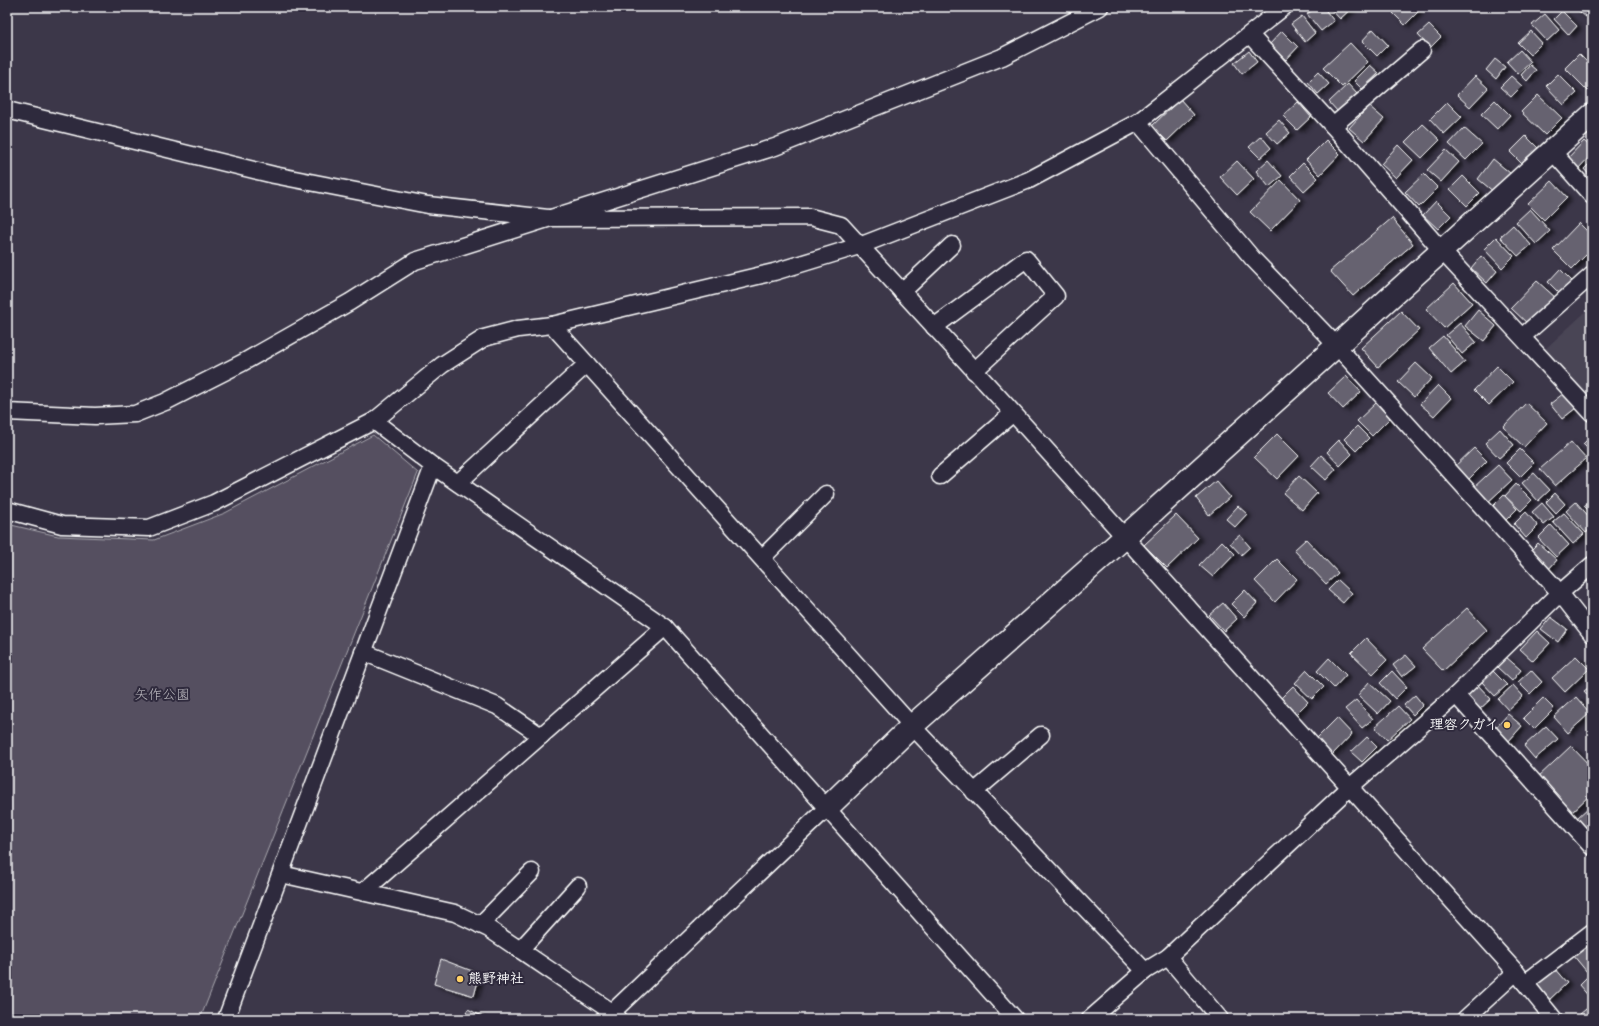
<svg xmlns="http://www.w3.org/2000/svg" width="1599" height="1026" font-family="'Indie Flower','Klee One',sans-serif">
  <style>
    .built { fill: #494455 }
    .green { fill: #555060; stroke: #aaa8b0 }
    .building { fill: #666270; stroke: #fff; filter: url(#shadow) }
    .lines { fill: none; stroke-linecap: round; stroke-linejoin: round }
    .street-casing { stroke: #fff; stroke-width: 19 }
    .secondary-casing { stroke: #fff; stroke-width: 25 }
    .street { stroke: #2f2a3d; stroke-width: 16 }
    .secondary { stroke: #2f2a3d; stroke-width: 22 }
    .poi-dot { fill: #ffd166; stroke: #2f2a3d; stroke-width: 1.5 }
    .labels { text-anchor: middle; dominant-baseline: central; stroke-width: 4; stroke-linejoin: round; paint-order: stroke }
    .park-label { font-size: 14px; fill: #bbb9bf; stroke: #2f2a3d }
    .poi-label { font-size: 14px; font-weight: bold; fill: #fff; stroke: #2f2a3d; text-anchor: end }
  </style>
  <defs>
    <filter id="shadow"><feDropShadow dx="4.5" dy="2.5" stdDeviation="2" flood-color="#0009"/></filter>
  </defs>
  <rect width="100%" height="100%" fill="#3c3749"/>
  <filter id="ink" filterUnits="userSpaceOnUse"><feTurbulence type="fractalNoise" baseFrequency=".025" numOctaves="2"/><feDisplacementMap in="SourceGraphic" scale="8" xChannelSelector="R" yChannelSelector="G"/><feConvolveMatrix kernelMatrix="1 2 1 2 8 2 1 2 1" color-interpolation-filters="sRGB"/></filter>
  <g filter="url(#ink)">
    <path class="built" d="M 1592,306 L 1592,402 L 1544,350 Z"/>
    <path class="green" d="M 373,435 L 418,473 L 200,1019 L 7,1019 L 7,524 L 58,536 L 154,540 L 225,513 Z"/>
    <g class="building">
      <path d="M 1317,7 L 1323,7 L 1334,21 L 1321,31 L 1307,14 Z"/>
      <path d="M 1329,7 L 1353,7 L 1340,19 Z"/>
      <path d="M 1399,7 L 1415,7 L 1419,11 L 1405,25 L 1393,13 Z"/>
      <path d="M 1574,7 L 1592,7 L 1592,10 L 1586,17 Z"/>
      <path d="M 1562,11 L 1577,26 L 1569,35 L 1554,19 Z"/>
      <path d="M 1545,14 L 1559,30 L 1547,41 L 1532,25 Z"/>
      <path d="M 1302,16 L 1315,33 L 1305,42 L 1291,24 Z"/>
      <path d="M 1429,25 L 1441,37 L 1430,48 L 1418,35 Z"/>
      <path d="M 1373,29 L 1388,45 L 1377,56 L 1362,41 Z"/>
      <path d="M 1282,31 L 1298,47 L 1286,60 L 1269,45 Z"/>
      <path d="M 1531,31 L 1542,43 L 1530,55 L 1518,43 Z"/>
      <path d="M 1350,43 L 1368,62 L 1342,87 L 1323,68 Z"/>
      <path d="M 1592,47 L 1592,57 L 1587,52 Z"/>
      <path d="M 1520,50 L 1531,62 L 1518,74 L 1507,62 Z"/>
      <path d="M 1249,51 L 1257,62 L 1242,74 L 1234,63 Z"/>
      <path d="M 1579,54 L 1592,67 L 1592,91 L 1590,93 L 1565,68 Z"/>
      <path d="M 1495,59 L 1505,67 L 1496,79 L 1486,70 Z"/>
      <path d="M 1370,65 L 1379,73 L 1362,89 L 1354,81 Z"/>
      <path d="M 1530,65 L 1536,70 L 1527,81 L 1521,75 Z"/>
      <path d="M 1318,72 L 1329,84 L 1318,94 L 1308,82 Z"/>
      <path d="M 1558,74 L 1577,93 L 1564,105 L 1546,86 Z"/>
      <path d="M 1475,76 L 1488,88 L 1470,107 L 1457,95 Z"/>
      <path d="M 1511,76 L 1522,86 L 1511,97 L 1500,87 Z"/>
      <path d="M 1348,84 L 1357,94 L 1338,112 L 1329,102 Z"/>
      <path d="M 1538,95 L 1562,118 L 1545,135 L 1521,112 Z"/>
      <path d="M 1180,99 L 1194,115 L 1167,141 L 1152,126 Z"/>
      <path d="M 1495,100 L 1510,115 L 1497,129 L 1481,114 Z"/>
      <path d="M 1298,102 L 1311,117 L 1297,130 L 1283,116 Z"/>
      <path d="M 1447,102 L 1462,117 L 1444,134 L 1430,119 Z"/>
      <path d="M 1369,106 L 1384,119 L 1364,141 L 1349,128 Z"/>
      <path d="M 1279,120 L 1290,133 L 1277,144 L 1266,132 Z"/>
      <path d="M 1423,124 L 1440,140 L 1422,158 L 1405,142 Z"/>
      <path d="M 1464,128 L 1482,144 L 1466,160 L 1449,144 Z"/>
      <path d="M 1261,136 L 1271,148 L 1260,158 L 1249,147 Z"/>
      <path d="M 1526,136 L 1539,149 L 1523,165 L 1510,152 Z"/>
      <path d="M 1326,140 L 1340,154 L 1320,175 L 1306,160 Z"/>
      <path d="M 1584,141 L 1592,148 L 1592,154 L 1577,170 L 1566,160 Z"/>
      <path d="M 1398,145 L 1413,160 L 1396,178 L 1381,164 Z"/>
      <path d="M 1446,150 L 1459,162 L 1441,182 L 1427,170 Z"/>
      <path d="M 1493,159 L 1510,173 L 1494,192 L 1478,179 Z"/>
      <path d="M 1268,160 L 1282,176 L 1269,187 L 1256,171 Z"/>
      <path d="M 1237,161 L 1254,179 L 1237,195 L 1220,177 Z"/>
      <path d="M 1592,161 L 1592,178 L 1584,169 Z"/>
      <path d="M 1303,163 L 1318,178 L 1304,191 L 1290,176 Z"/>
      <path d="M 1424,174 L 1438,188 L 1419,207 L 1405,192 Z"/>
      <path d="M 1463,176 L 1480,193 L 1467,206 L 1450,189 Z"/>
      <path d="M 1281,180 L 1300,200 L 1270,231 L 1250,212 Z"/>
      <path d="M 1552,181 L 1567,197 L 1544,220 L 1528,204 Z"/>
      <path d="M 1436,201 L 1451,216 L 1438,229 L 1423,215 Z"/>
      <path d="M 1530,209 L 1550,231 L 1536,244 L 1516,222 Z"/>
      <path d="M 1392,218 L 1413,244 L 1353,296 L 1330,271 Z"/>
      <path d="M 1579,223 L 1592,236 L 1592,249 L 1572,269 L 1553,250 Z"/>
      <path d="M 1513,225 L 1531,245 L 1518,256 L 1500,237 Z"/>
      <path d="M 1496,237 L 1514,256 L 1502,268 L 1484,249 Z"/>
      <path d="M 1481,256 L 1497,271 L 1487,283 L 1471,268 Z"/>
      <path d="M 1560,269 L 1572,281 L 1560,294 L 1548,282 Z"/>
      <path d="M 1537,281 L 1557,299 L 1530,326 L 1511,308 Z"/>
      <path d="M 1454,283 L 1472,303 L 1444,328 L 1426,309 Z"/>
      <path d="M 1478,310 L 1496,326 L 1484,341 L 1465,326 Z"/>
      <path d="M 1401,311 L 1419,330 L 1378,367 L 1361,348 Z"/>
      <path d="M 1460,323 L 1476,342 L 1462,354 L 1446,335 Z"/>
      <path d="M 1443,336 L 1465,362 L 1451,374 L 1429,348 Z"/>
      <path d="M 1416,363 L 1432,378 L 1414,397 L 1398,382 Z"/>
      <path d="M 1497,366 L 1513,382 L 1489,405 L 1474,390 Z"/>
      <path d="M 1346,376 L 1361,392 L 1343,409 L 1328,393 Z"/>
      <path d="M 1438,385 L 1451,398 L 1434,416 L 1420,404 Z"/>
      <path d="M 1564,393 L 1576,408 L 1562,419 L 1550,404 Z"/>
      <path d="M 1376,403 L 1390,418 L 1372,436 L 1357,421 Z"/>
      <path d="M 1526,403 L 1547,423 L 1524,447 L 1503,427 Z"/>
      <path d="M 1357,426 L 1369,438 L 1356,451 L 1344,439 Z"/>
      <path d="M 1500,429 L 1514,445 L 1499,458 L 1485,443 Z"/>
      <path d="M 1277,434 L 1299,456 L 1277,479 L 1254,457 Z"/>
      <path d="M 1592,435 L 1592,453 L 1583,444 Z"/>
      <path d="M 1339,440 L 1352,454 L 1340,466 L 1327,452 Z"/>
      <path d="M 1571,442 L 1586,459 L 1555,486 L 1540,469 Z"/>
      <path d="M 1474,448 L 1487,461 L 1465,483 L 1452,469 Z"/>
      <path d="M 1520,449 L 1534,463 L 1520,477 L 1506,463 Z"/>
      <path d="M 1321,455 L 1336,469 L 1326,480 L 1311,466 Z"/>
      <path d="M 1498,465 L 1512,480 L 1487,503 L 1473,488 Z"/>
      <path d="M 1534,473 L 1550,490 L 1538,501 L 1522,483 Z"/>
      <path d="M 1299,476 L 1317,493 L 1302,510 L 1283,493 Z"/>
      <path d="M 1216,481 L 1230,497 L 1209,515 L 1196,498 Z"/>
      <path d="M 1516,484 L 1532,500 L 1521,511 L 1505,496 Z"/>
      <path d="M 1555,493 L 1565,504 L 1556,513 L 1546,502 Z"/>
      <path d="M 1504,495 L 1517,509 L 1503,523 L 1489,510 Z"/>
      <path d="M 1592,499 L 1592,514 L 1584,506 Z"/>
      <path d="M 1576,502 L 1592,520 L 1592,528 L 1586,533 L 1566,511 Z"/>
      <path d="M 1542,503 L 1554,517 L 1544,525 L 1532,512 Z"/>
      <path d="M 1238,506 L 1247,514 L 1235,527 L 1226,519 Z"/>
      <path d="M 1526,512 L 1538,526 L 1526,538 L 1514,524 Z"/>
      <path d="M 1564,513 L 1584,534 L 1573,544 L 1553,522 Z"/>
      <path d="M 1176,515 L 1198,538 L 1167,568 L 1144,545 Z"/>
      <path d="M 1551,525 L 1569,545 L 1556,557 L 1538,538 Z"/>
      <path d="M 1240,535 L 1250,547 L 1241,555 L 1230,543 Z"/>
      <path d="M 1306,539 L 1338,573 L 1326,584 L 1294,550 Z"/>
      <path d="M 1222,541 L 1235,554 L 1213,577 L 1199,565 Z"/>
      <path d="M 1538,543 L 1557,560 L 1547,571 L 1528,553 Z"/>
      <path d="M 1277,559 L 1297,579 L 1275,602 L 1255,581 Z"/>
      <path d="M 1338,580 L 1352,593 L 1343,603 L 1328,590 Z"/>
      <path d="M 1245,590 L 1257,603 L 1244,617 L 1231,604 Z"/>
      <path d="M 1223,603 L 1237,619 L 1224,631 L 1209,615 Z"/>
      <path d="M 1467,608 L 1487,630 L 1443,671 L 1422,649 Z"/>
      <path d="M 1551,617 L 1567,629 L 1558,642 L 1541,629 Z"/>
      <path d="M 1537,631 L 1550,643 L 1533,661 L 1520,649 Z"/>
      <path d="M 1366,638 L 1387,660 L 1373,674 L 1351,653 Z"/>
      <path d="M 1406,655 L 1416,666 L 1402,677 L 1393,665 Z"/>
      <path d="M 1576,656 L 1589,669 L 1565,692 L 1552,678 Z"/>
      <path d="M 1506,657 L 1521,670 L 1512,681 L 1497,667 Z"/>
      <path d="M 1329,658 L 1346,675 L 1334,688 L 1317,671 Z"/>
      <path d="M 1307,670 L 1324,687 L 1312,699 L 1295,683 Z"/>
      <path d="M 1531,670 L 1542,682 L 1530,694 L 1518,682 Z"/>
      <path d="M 1392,671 L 1407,687 L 1395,699 L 1380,683 Z"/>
      <path d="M 1493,671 L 1507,685 L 1495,696 L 1482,682 Z"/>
      <path d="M 1369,682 L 1390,701 L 1378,714 L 1358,695 Z"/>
      <path d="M 1476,683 L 1491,699 L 1480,709 L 1465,693 Z"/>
      <path d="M 1513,685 L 1523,696 L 1508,710 L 1498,699 Z"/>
      <path d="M 1592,685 L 1592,700 L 1584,691 Z"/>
      <path d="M 1293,686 L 1308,702 L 1293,717 L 1278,701 Z"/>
      <path d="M 1415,695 L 1423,705 L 1413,715 L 1404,705 Z"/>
      <path d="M 1576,697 L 1590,713 L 1568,733 L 1554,717 Z"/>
      <path d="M 1543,698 L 1554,709 L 1534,729 L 1523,718 Z"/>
      <path d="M 1356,700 L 1373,719 L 1362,728 L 1345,709 Z"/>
      <path d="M 1398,706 L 1410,719 L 1387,740 L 1375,727 Z"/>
      <path d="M 1508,714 L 1522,726 L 1508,742 L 1494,730 Z"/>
      <path d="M 1337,718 L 1352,734 L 1332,755 L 1316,739 Z"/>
      <path d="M 1546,726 L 1558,739 L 1535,759 L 1524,746 Z"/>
      <path d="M 1367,737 L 1377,747 L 1362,762 L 1351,752 Z"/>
      <path d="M 1571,746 L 1592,768 L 1592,793 L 1570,814 L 1537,778 Z"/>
      <path d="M 1589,807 L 1592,810 L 1592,830 L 1590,832 L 1577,818 Z"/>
      <path d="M 1592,939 L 1592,967 L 1587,972 L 1573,955 Z"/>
      <path d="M 441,959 L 480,974 L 474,996 L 434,984 Z"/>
      <path d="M 1553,967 L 1567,983 L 1549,1000 L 1534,984 Z"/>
      <path d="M 1590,974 L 1592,976 L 1591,999 L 1579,985 Z"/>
      <path d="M 1591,1005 L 1592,1019 L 1584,1019 L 1580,1014 Z"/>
      <path d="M 468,1009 L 487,1019 L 462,1019 Z"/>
    </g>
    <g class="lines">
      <defs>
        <g id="street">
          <path d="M 1250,35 L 1333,126 L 1442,251 L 1592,413"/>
          <path d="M 7,110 L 274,175 L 428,205 L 548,218 L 810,217 L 841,225 L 1006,405 L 1516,972 L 1554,1019"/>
          <path d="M 1138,122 L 1253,259 L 1336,345 L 1560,593 L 1592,634"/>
          <path d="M 1333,126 L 1422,50"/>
          <path d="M 1552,151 L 1592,196"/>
          <path d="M 902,292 L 952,245"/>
          <path d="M 552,325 L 774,272 L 859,246 L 1029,180 L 1138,122 L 1284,7"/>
          <path d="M 934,327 L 1026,259 L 1056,296 L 974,371"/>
          <path d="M 1522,337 L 1592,275"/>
          <path d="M 7,412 L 95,416 L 135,414 L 165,402 L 242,363 L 350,302 L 415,261 L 775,147 L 1002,57 L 1100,7"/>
          <path d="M 374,421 L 433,466 L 665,627 L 1015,1019"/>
          <path d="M 940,476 L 1013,413"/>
          <path d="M 458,483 L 587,364"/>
          <path d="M 7,510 L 62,525 L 149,528 L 214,503 L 374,421 L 442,365 L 484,338 L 518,329 L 552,325 L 912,726 L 1145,971"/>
          <path d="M 762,558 L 826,494"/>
          <path d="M 363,652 L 497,706 L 541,736"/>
          <path d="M 1456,695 L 1592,847"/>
          <path d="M 974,792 L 1041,735"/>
          <path d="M 281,874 L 455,913 L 489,929 L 612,1012 L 619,1019"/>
          <path d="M 363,892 L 665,627"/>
          <path d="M 480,925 L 532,872"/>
          <path d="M 520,950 L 578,886"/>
          <path d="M 1168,957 L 1220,1019"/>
          <path d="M 1525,983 L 1592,932"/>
          <path d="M 226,1019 L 433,466"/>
          <path d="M 605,1019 L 827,808"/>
          <path d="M 1090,1019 L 1145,971 L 1168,957 L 1350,787 L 1456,695 L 1560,593 L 1592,565"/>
          <path d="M 1465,1019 L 1516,972"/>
        </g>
        <path id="secondary" d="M 827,808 L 912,726 L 1125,537 L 1592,115"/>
      </defs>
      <use href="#street" class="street-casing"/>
      <use href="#secondary" class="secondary-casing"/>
      <use href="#street" class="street"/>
      <use href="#secondary" class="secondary"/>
    </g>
  </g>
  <g class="poi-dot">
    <circle cx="1507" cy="725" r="4"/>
    <circle cx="460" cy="979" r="4"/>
  </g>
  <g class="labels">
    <g class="park-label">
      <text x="162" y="695">矢作公園</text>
    </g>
    <g class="poi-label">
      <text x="1499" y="725">理容クガイ</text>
      <text x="468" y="979" text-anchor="start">熊野神社</text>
    </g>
  </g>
  <rect width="1599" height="1026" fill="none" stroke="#2f2a3d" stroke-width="24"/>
  <rect x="12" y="12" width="1575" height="1002" fill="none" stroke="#fff" stroke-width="1.5" filter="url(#ink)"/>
</svg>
